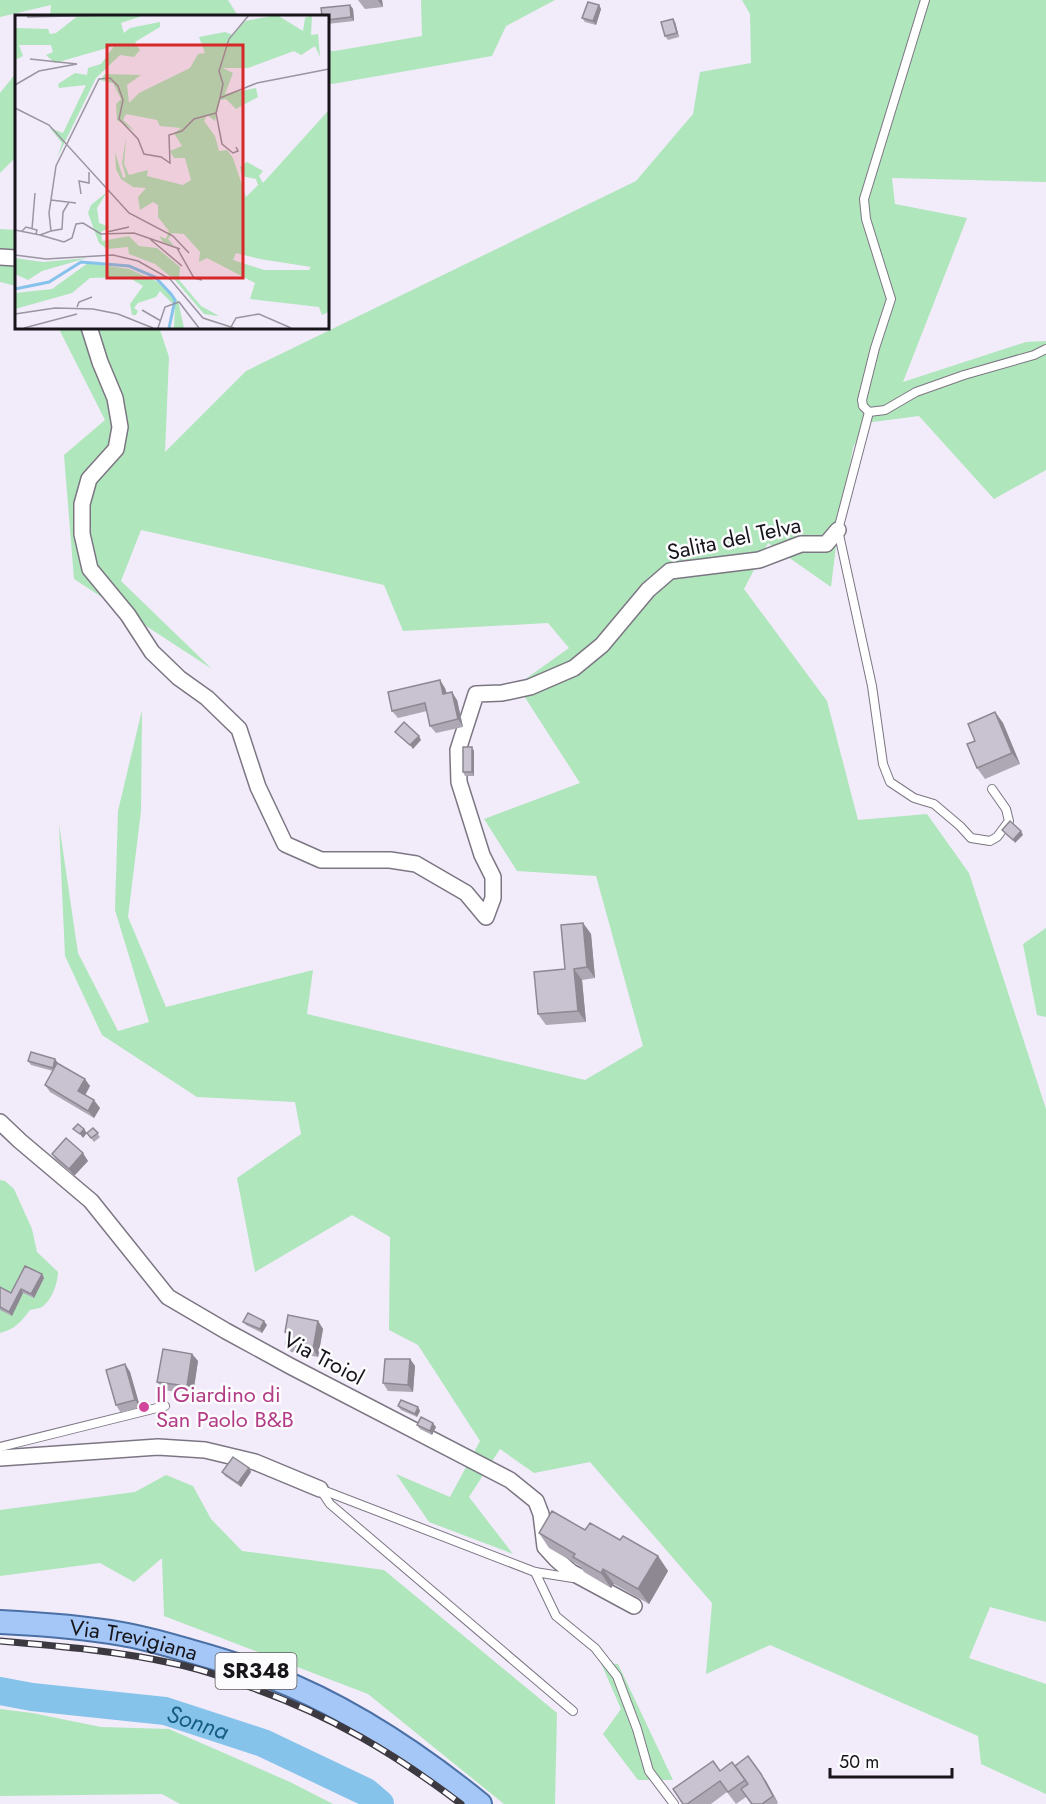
<svg xmlns="http://www.w3.org/2000/svg" width="1046" height="1804" font-family="Jost,sans-serif">
  <style>
    .green { fill: #afe6bc }
    .lines { fill: none; stroke-linecap: round; stroke-linejoin: round }
    .river { stroke: #86c3eb; stroke-width: 28 }
    .lane-casing { stroke: #7c7683; stroke-width: 10 }
    .street-casing { stroke: #7c7683; stroke-width: 18 }
    .primary-casing { stroke: #4b70a6; stroke-width: 26 }
    .lane { stroke: #fff; stroke-width: 8 }
    .street { stroke: #fff; stroke-width: 15 }
    .primary { stroke: #a4c7f7; stroke-width: 22 }
    .rail-casing { stroke: #3c3940; stroke-width: 7 }
    .rail { stroke: #fcfbfe; stroke-width: 4.5; stroke-dasharray: 14; stroke-linecap: butt }
    .wall { fill: #ada8b4 }
    .shaded-wall { fill: #8d8892 }
    .building { fill: #c9c3d1; stroke: #8d8892; stroke-width: 1.5 }
    .hotel-dot { fill: #d1479c; stroke: #fcfbfe; stroke-width: 2 }
    .labels { text-anchor: middle; dominant-baseline: central; stroke-width: 5; stroke-linejoin: round; paint-order: stroke }
    .shield { fill: #fcfbfe; stroke: #5c5a5e; stroke-width: 1.5 }
    .shield-label { font-size: 21px; font-weight: bold; fill: #17151a }
    .street-label { font-size: 22px; fill: #17151a; stroke: #fcfbfe }
    .hotel-label { font-size: 22px; fill: #b23c85; stroke: #fcfbfe; text-anchor: start }
    .water-label { font-size: 24px; font-style: italic; fill: #165d84; stroke: #fcfbfe }
    .inset-river { fill: none; stroke: #86c3eb; stroke-width: 3 }
    .inset-road { fill: none; stroke: #9a95a0; stroke-width: 1.5 }
    .view { fill: #d62828; fill-opacity: 0.15; stroke: #d62828; stroke-width: 3 }
    .inset-edge { fill: none; stroke: #17151a; stroke-width: 3 }
  </style>
  <rect width="100%" height="100%" fill="#f2ebfa"/>
  <g class="green">
    <path d="M 0,0 L 228,0 L 238,16 L 50,16 L 51,5 L 0,17 Z"/>
    <path d="M 421,0 L 555,0 L 506,26 L 492,56 L 332,84 L 327,81 L 327,51 L 335,51 L 422,36 Z"/>
    <path d="M 742,0 L 1046,0 L 1046,182 L 892,178 L 895,204 L 967,218 L 903,382 L 1026,342 L 1046,341 L 1046,470 L 994,499 L 919,416 L 865,423 L 853,448 L 838,530 L 831,587 L 768,543 L 744,589 L 827,701 L 858,820 L 927,814 L 969,873 L 1046,1109 L 1046,1622 L 990,1607 L 969,1658 L 1046,1684 L 1046,1794 L 981,1764 L 978,1736 L 770,1645 L 706,1674 L 712,1603 L 590,1462 L 534,1473 L 500,1449 L 469,1497 L 513,1554 L 429,1522 L 396,1474 L 450,1497 L 480,1441 L 418,1345 L 389,1330 L 390,1237 L 352,1215 L 255,1272 L 237,1178 L 301,1134 L 295,1102 L 197,1097 L 102,1035 L 65,956 L 59,824 L 78,953 L 118,1031 L 149,1022 L 115,910 L 118,811 L 142,710 L 141,811 L 128,917 L 166,1007 L 313,970 L 307,1014 L 585,1080 L 643,1046 L 596,876 L 517,871 L 484,819 L 580,783 L 517,685 L 569,648 L 548,623 L 403,631 L 384,585 L 141,530 L 121,581 L 212,669 L 74,579 L 64,455 L 105,420 L 58,327 L 159,327 L 169,357 L 165,452 L 246,371 L 636,181 L 693,114 L 700,72 L 751,63 L 750,14 Z"/>
    <path d="M 16,73 L 16,157 L 0,173 L 0,93 Z"/>
    <path d="M 0,229 L 16,230 L 16,286 L 0,282 Z"/>
    <path d="M 1046,928 L 1046,1017 L 1037,1015 L 1023,944 Z"/>
    <path d="M 0,1180 L 5,1181 L 14,1189 L 32,1229 L 37,1252 L 58,1272 C 58,1283 51,1303 40,1308 C 39,1308 31,1310 30,1310 C 21,1322 15,1329 0,1333 L 0,1310 L 12,1315 L 23,1293 L 34,1298 L 44,1278 L 14,1297 L 0,1290 Z"/>
    <path d="M 166,1475 L 193,1486 L 211,1519 L 242,1551 L 384,1570 L 557,1713 L 555,1804 L 504,1804 L 368,1694 L 164,1616 L 162,1558 L 134,1582 L 100,1563 L 0,1576 L 0,1510 L 135,1492 Z"/>
    <path d="M 601,1663 L 618,1664 L 673,1780 L 638,1780 L 603,1734 L 621,1709 Z"/>
    <path d="M 0,1709 L 32,1713 L 101,1727 L 169,1729 L 290,1782 L 333,1804 L 180,1804 L 162,1794 L 0,1796 Z"/>
  </g>
  <g class="lines">
    <path class="river" id="s1" d="M 0,1691 L 32,1697 L 165,1711 L 263,1743 L 366,1792 L 380,1804"/>
    <defs>
      <g id="lane">
        <path d="M 925,0 L 864,199 L 866,219 L 891,299 L 875,348 L 862,400 L 863,406 L 869,412 L 885,410 L 916,392 L 964,375 L 1034,355 L 1046,349"/>
        <path d="M 869,412 L 838,530 L 872,686 L 883,764 L 890,782 L 914,798 L 934,804 L 960,826 L 971,838 L 990,841 L 997,837 L 1009,821 L 1006,809 L 992,789"/>
        <path d="M 0,1447 L 165,1406"/>
        <path d="M 320,1489 L 330,1504 L 573,1711"/>
        <path d="M 320,1489 L 535,1572 L 573,1578"/>
        <path d="M 535,1572 L 556,1616 L 595,1648 L 617,1676 L 637,1729 L 649,1771 L 674,1804"/>
      </g>
      <g id="street">
        <path d="M 0,257 L 16,258"/>
        <path d="M 89,327 L 100,362 L 115,398 L 120,427 L 116,449 L 89,479 L 82,504 L 82,534 L 90,569 L 128,615 L 152,652 L 179,678 L 207,698 L 239,729 L 258,787 L 285,844 L 321,860 L 390,860 L 416,864 L 466,893 L 486,917 L 493,898 L 493,877 L 482,855 L 459,782 L 458,750 L 476,694 L 502,693 L 530,687 L 574,668 L 602,645 L 648,590 L 670,571 L 759,560 L 801,544 L 826,544 L 838,530"/>
        <path d="M 0,1122 L 20,1141 L 91,1201 L 168,1297 L 226,1331 L 292,1367 L 510,1480 L 536,1501 L 541,1514 L 545,1547 L 556,1559 L 571,1572 L 634,1606"/>
        <path d="M 0,1458 L 158,1447 L 205,1450 L 255,1462 L 320,1489"/>
      </g>
      <g id="primary">
        <path id="s2" d="M 0,1622 C 41,1624 82,1627 122,1634 C 147,1638 172,1646 197,1653 C 222,1660 246,1668 271,1677 C 346,1706 417,1753 480,1804"/>
      </g>
    </defs>
    <use href="#lane" class="lane-casing"/>
    <use href="#street" class="street-casing"/>
    <use href="#primary" class="primary-casing"/>
    <use href="#lane" class="lane"/>
    <use href="#street" class="street"/>
    <use href="#primary" class="primary"/>
    <defs>
      <path id="rail" d="M 0,1641 C 59,1646 118,1651 176,1664 C 201,1669 226,1678 250,1687 C 330,1715 394,1753 461,1804"/>
    </defs>
    <use href="#rail" class="rail-casing"/>
    <use href="#rail" class="rail"/>
  </g>
  <g class="wall">
    <path d="M 358,0 L 382,0 L 383,7 L 365,9 Z"/>
    <path d="M 350,5 L 353,9 L 354,21 L 327,24 L 327,16 Z"/>
    <path d="M 599,5 L 601,9 L 596,25 L 585,22 L 582,18 Z"/>
    <path d="M 675,22 L 679,37 L 668,40 L 665,36 Z"/>
    <path d="M 445,688 L 447,694 L 457,700 L 463,727 L 436,733 L 430,726 L 427,711 L 398,718 L 392,711 Z"/>
    <path d="M 995,712 L 1003,723 L 1020,764 L 985,779 L 977,768 L 975,741 Z"/>
    <path d="M 474,751 L 474,776 L 465,776 L 463,772 Z"/>
    <path d="M 583,923 L 591,934 L 595,978 L 582,980 L 586,1022 L 546,1025 L 538,1014 L 565,969 Z"/>
    <path d="M 28,1061 L 58,1063 L 58,1064 L 90,1086 L 85,1095 L 100,1108 L 94,1118 L 50,1092 L 45,1085 L 53,1071 L 31,1065 Z"/>
    <path d="M 93,1128 L 100,1137 L 94,1142 L 87,1133 Z"/>
    <path d="M 52,1154 L 88,1161 L 74,1176 L 57,1161 Z"/>
    <path d="M 42,1274 L 44,1278 L 34,1298 L 23,1293 L 12,1316 L 0,1310 L 0,1287 L 11,1293 Z"/>
    <path d="M 318,1321 L 323,1329 L 318,1357 L 291,1352 L 286,1344 L 287,1336 L 285,1332 Z"/>
    <path d="M 243,1322 L 267,1325 L 262,1333 L 246,1325 Z"/>
    <path d="M 192,1354 L 198,1361 L 193,1394 L 163,1390 L 157,1382 Z"/>
    <path d="M 410,1359 L 415,1366 L 413,1392 L 388,1391 L 383,1383 Z"/>
    <path d="M 125,1364 L 130,1372 L 140,1407 L 121,1413 L 116,1405 Z"/>
    <path d="M 398,1406 L 418,1407 L 420,1411 L 417,1417 L 401,1410 Z"/>
    <path d="M 417,1425 L 436,1427 L 432,1435 L 420,1429 Z"/>
    <path d="M 249,1468 L 251,1472 L 241,1487 L 225,1476 L 222,1472 Z"/>
    <path d="M 585,1530 L 620,1540 L 658,1556 L 668,1571 L 649,1604 L 614,1584 L 611,1588 L 584,1572 L 580,1566 L 549,1548 L 539,1533 Z"/>
    <path d="M 735,1766 L 766,1781 L 778,1803 L 777,1804 L 751,1804 L 746,1797 L 736,1804 L 727,1792 L 711,1804 L 683,1804 L 720,1771 Z"/>
  </g>
  <g class="shaded-wall">
    <path d="M 378,0 L 382,0 L 383,7 Z"/>
    <path d="M 350,5 L 353,9 L 354,21 L 351,17 Z"/>
    <path d="M 599,5 L 601,9 L 596,25 L 593,21 Z"/>
    <path d="M 673,19 L 675,22 L 679,37 L 677,33 Z"/>
    <path d="M 440,680 L 445,688 L 449,702 L 443,694 Z"/>
    <path d="M 452,692 L 457,700 L 463,727 L 458,719 Z"/>
    <path d="M 995,712 L 1003,723 L 1020,764 L 1012,753 Z"/>
    <path d="M 419,736 L 421,740 L 413,749 L 410,745 Z"/>
    <path d="M 472,747 L 474,751 L 474,776 L 472,772 Z"/>
    <path d="M 1021,831 L 1023,835 L 1015,843 L 1013,840 Z"/>
    <path d="M 583,923 L 591,934 L 595,978 L 587,967 Z"/>
    <path d="M 574,969 L 582,980 L 586,1022 L 578,1011 Z"/>
    <path d="M 55,1059 L 58,1063 L 55,1072 L 53,1068 Z"/>
    <path d="M 85,1079 L 90,1086 L 83,1099 L 78,1091 Z"/>
    <path d="M 94,1100 L 100,1108 L 94,1118 L 88,1111 Z"/>
    <path d="M 84,1129 L 87,1133 L 83,1138 L 80,1134 Z"/>
    <path d="M 83,1153 L 88,1161 L 74,1176 L 69,1169 Z"/>
    <path d="M 42,1274 L 44,1278 L 34,1298 L 31,1294 Z"/>
    <path d="M 21,1289 L 23,1293 L 12,1316 L 9,1312 Z"/>
    <path d="M 264,1321 L 267,1325 L 262,1333 L 260,1329 Z"/>
    <path d="M 318,1321 L 323,1329 L 318,1357 L 313,1349 Z"/>
    <path d="M 192,1354 L 198,1361 L 193,1394 L 187,1386 Z"/>
    <path d="M 410,1359 L 415,1366 L 413,1392 L 408,1385 Z"/>
    <path d="M 125,1364 L 130,1372 L 140,1407 L 135,1400 Z"/>
    <path d="M 418,1407 L 420,1411 L 417,1417 L 415,1414 Z"/>
    <path d="M 433,1423 L 436,1427 L 432,1435 L 430,1431 Z"/>
    <path d="M 249,1468 L 251,1472 L 241,1487 L 238,1483 Z"/>
    <path d="M 658,1556 L 668,1571 L 649,1604 L 638,1589 Z"/>
    <path d="M 603,1569 L 614,1584 L 611,1588 L 601,1573 Z"/>
    <path d="M 761,1774 L 766,1781 L 778,1803 L 773,1796 Z"/>
  </g>
  <g class="building">
    <path d="M 588,2 L 599,5 L 593,21 L 582,18 Z"/>
    <path d="M 350,5 L 351,17 L 327,20 L 327,16 L 322,16 L 321,8 Z"/>
    <path d="M 673,19 L 677,33 L 665,36 L 661,22 Z"/>
    <path d="M 440,680 L 443,694 L 452,692 L 458,719 L 430,726 L 425,703 L 392,711 L 388,692 Z"/>
    <path d="M 995,712 L 1012,753 L 977,768 L 967,744 L 975,741 L 968,724 Z"/>
    <path d="M 404,722 L 419,736 L 410,745 L 395,732 Z"/>
    <rect x="463" y="747" width="9" height="25"/>
    <path d="M 1010,821 L 1021,831 L 1013,840 L 1002,830 Z"/>
    <path d="M 583,923 L 587,967 L 574,969 L 578,1011 L 538,1014 L 534,972 L 565,969 L 561,925 Z"/>
    <path d="M 31,1052 L 55,1059 L 53,1068 L 28,1061 Z"/>
    <path d="M 57,1063 L 85,1079 L 78,1091 L 94,1100 L 88,1111 L 45,1085 Z"/>
    <path d="M 78,1124 L 84,1129 L 80,1134 L 73,1129 Z"/>
    <path d="M 93,1128 L 98,1133 L 91,1138 L 87,1133 Z"/>
    <path d="M 66,1138 L 83,1153 L 69,1169 L 52,1154 Z"/>
    <path d="M 25,1266 L 42,1274 L 31,1294 L 21,1289 L 9,1312 L 0,1307 L 0,1287 L 11,1293 Z"/>
    <path d="M 248,1313 L 264,1321 L 260,1329 L 243,1322 Z"/>
    <path d="M 288,1315 L 318,1321 L 313,1349 L 286,1344 L 288,1333 L 285,1332 Z"/>
    <path d="M 163,1349 L 192,1354 L 187,1386 L 157,1382 Z"/>
    <path d="M 385,1359 L 410,1359 L 408,1385 L 383,1383 Z"/>
    <path d="M 125,1364 L 135,1400 L 116,1405 L 106,1370 Z"/>
    <path d="M 401,1400 L 418,1407 L 415,1414 L 398,1406 Z"/>
    <path d="M 421,1417 L 433,1423 L 430,1431 L 417,1425 Z"/>
    <path d="M 233,1457 L 249,1468 L 238,1483 L 222,1472 Z"/>
    <path d="M 552,1511 L 585,1530 L 590,1523 L 620,1540 L 623,1536 L 658,1556 L 638,1589 L 603,1569 L 601,1573 L 573,1557 L 575,1554 L 539,1533 Z"/>
    <path d="M 748,1756 L 761,1774 L 773,1796 L 762,1804 L 752,1804 L 741,1789 L 748,1784 L 735,1766 Z"/>
    <path d="M 713,1761 L 720,1771 L 732,1762 L 745,1780 L 728,1792 L 720,1781 L 687,1804 L 683,1804 L 673,1789 Z"/>
  </g>
  <circle class="hotel-dot" cx="144" cy="1407" r="6"/>
  <g class="labels">
    <rect class="shield" x="215.5" y="1653" width="81" height="36" rx="4.5"/>
    <g class="shield-label">
      <text x="256" y="1671">SR348</text>
    </g>
    <g class="street-label">
      <text transform="translate(734 538) rotate(-12)">Salita del Telva</text>
      <text transform="translate(324 1358) rotate(28)">Via Troiol</text>
      <text stroke="none"><textPath href="#s2" startOffset="135">Via Trevigiana</textPath></text>
    </g>
    <g class="hotel-label">
      <text x="156" y="1394">Il Giardino di<tspan x="156" dy="25">San Paolo B&amp;B</tspan></text>
    </g>
    <g class="water-label">
      <text stroke="none"><textPath href="#s1" startOffset="201">Sonna</textPath></text>
    </g>
  </g>
  <g transform="translate(15 15)">
    <rect width="314" height="314" fill="#f2ebfa"/>
    <path d="M 64,0 L 130,0 L 106,8 L 109,18 L 115,13 L 145,7 L 145,12 L 120,27 L 125,35 L 119,42 L 105,40 L 81,63 L 42,143 L 47,128 L 35,113 L 48,118 L 71,70 L 44,73 L 43,69 L 60,58 L 72,60 L 73,53 L 86,49 L 99,31 L 40,48 L 31,40 L 38,37 L 36,30 L 4,30 L 8,41 L 0,45 L 0,13 L 33,14 L 35,19 L 41,18 ZM 262,0 L 288,16 L 290,3 L 297,0 L 296,20 L 303,19 L 305,42 L 300,31 L 286,40 L 279,36 L 233,53 L 208,53 L 218,58 L 210,79 L 241,73 L 243,82 L 221,94 L 211,84 L 205,85 L 200,106 L 192,100 L 189,106 L 200,121 L 204,136 L 212,135 L 218,143 L 231,182 L 243,170 L 241,164 L 227,161 L 225,152 L 232,147 L 248,156 L 244,161 L 248,168 L 313,96 L 313,297 L 307,300 L 304,292 L 235,284 L 240,268 L 192,243 L 184,247 L 185,237 L 169,219 L 157,218 L 153,224 L 159,231 L 148,227 L 144,221 L 151,224 L 154,216 L 143,202 L 143,190 L 138,187 L 125,195 L 123,182 L 131,173 L 118,172 L 106,164 L 101,154 L 100,137 L 108,163 L 111,162 L 107,148 L 111,122 L 109,149 L 114,160 L 133,155 L 132,161 L 168,170 L 176,165 L 170,143 L 159,143 L 155,136 L 167,131 L 159,118 L 166,113 L 145,111 L 142,105 L 111,99 L 108,105 L 120,116 L 102,105 L 101,89 L 106,84 L 98,68 L 85,65 L 90,59 L 126,60 L 112,70 L 114,88 L 124,78 L 175,53 L 183,39 L 190,38 L 184,22 L 210,17 L 218,20 L 230,6 ZM 221,238 L 245,244 L 296,252 L 294,255 L 249,255 L 218,245 ZM 92,177 L 82,193 L 84,208 L 95,212 L 86,217 L 87,226 L 114,221 L 124,231 L 142,233 L 165,252 L 164,265 L 186,291 L 204,301 L 189,299 L 160,265 L 140,249 L 114,239 L 113,232 L 92,234 L 84,228 L 73,198 L 76,190 ZM 0,243 L 28,247 L 72,243 L 27,256 L 13,265 L 0,259 ZM 73,248 L 114,254 L 141,266 L 163,286 L 169,313 L 159,313 L 160,291 L 145,276 L 141,282 L 123,288 L 119,293 L 123,296 L 121,300 L 117,300 L 115,289 L 128,271 L 113,262 L 75,263 L 57,278 L 0,294 L 0,278 L 37,274 Z" fill="#afe6bc" fill-rule="evenodd"/>
    <path class="inset-river" d="M 0,274 L 34,267 L 66,247 L 114,251 L 140,262 L 156,279 L 160,285 L 154,313"/>
    <path class="inset-road" d="M 234,0 L 214,24 L 204,56 L 208,69 L 205,83 L 242,68 L 314,54M 12,2 L 96,0M 0,70 L 24,56 L 62,49 L 15,44M 205,83 L 201,98 L 207,129 L 218,138 L 223,136 L 221,132M 0,93 L 34,110 L 114,198 L 158,221 L 174,238M 66,179 L 64,166 L 74,168 L 74,157M 36,185 L 61,188M 17,214 L 20,178M 0,215 L 25,220 L 36,216 L 34,198 L 41,151 L 84,64 L 95,63 L 103,71 L 108,85 L 104,104 L 123,124 L 129,139 L 146,142 L 155,148 L 154,120 L 167,116 L 179,104 L 201,98M 7,216 L 11,212 L 22,215 L 21,219M 36,216 L 47,214 L 48,197 L 54,187M 92,217 L 114,212M 25,220 L 49,227 L 57,223 L 61,209 L 68,208 L 86,219 L 119,218 L 165,234M 135,224 L 167,251M 162,233 L 179,263 L 187,265M 0,240 L 31,244 L 98,240 L 123,246 L 155,264 L 188,303 L 219,313M 62,292 L 64,287 L 77,282M 127,295 L 146,306M 0,299 L 40,293 L 78,294 L 103,299 L 138,313M 216,312 L 221,303 L 244,299 L 276,313M 9,313 L 62,299M 143,313 L 150,292 L 164,287 L 184,313"/>
    <path class="view" d="M 92,30 L 228,30 L 228,263 L 92,263 Z"/>
    <rect width="314" height="314" class="inset-edge"/>
  </g>
  <path d="M830 1768v9h122v-9" fill="none" stroke="#17151a" stroke-width="3"/>
  <text x="839" y="1768" font-size="18" fill="#17151a" stroke="#fcfbfe" stroke-width="4.5" paint-order="stroke">50 m</text>
</svg>
